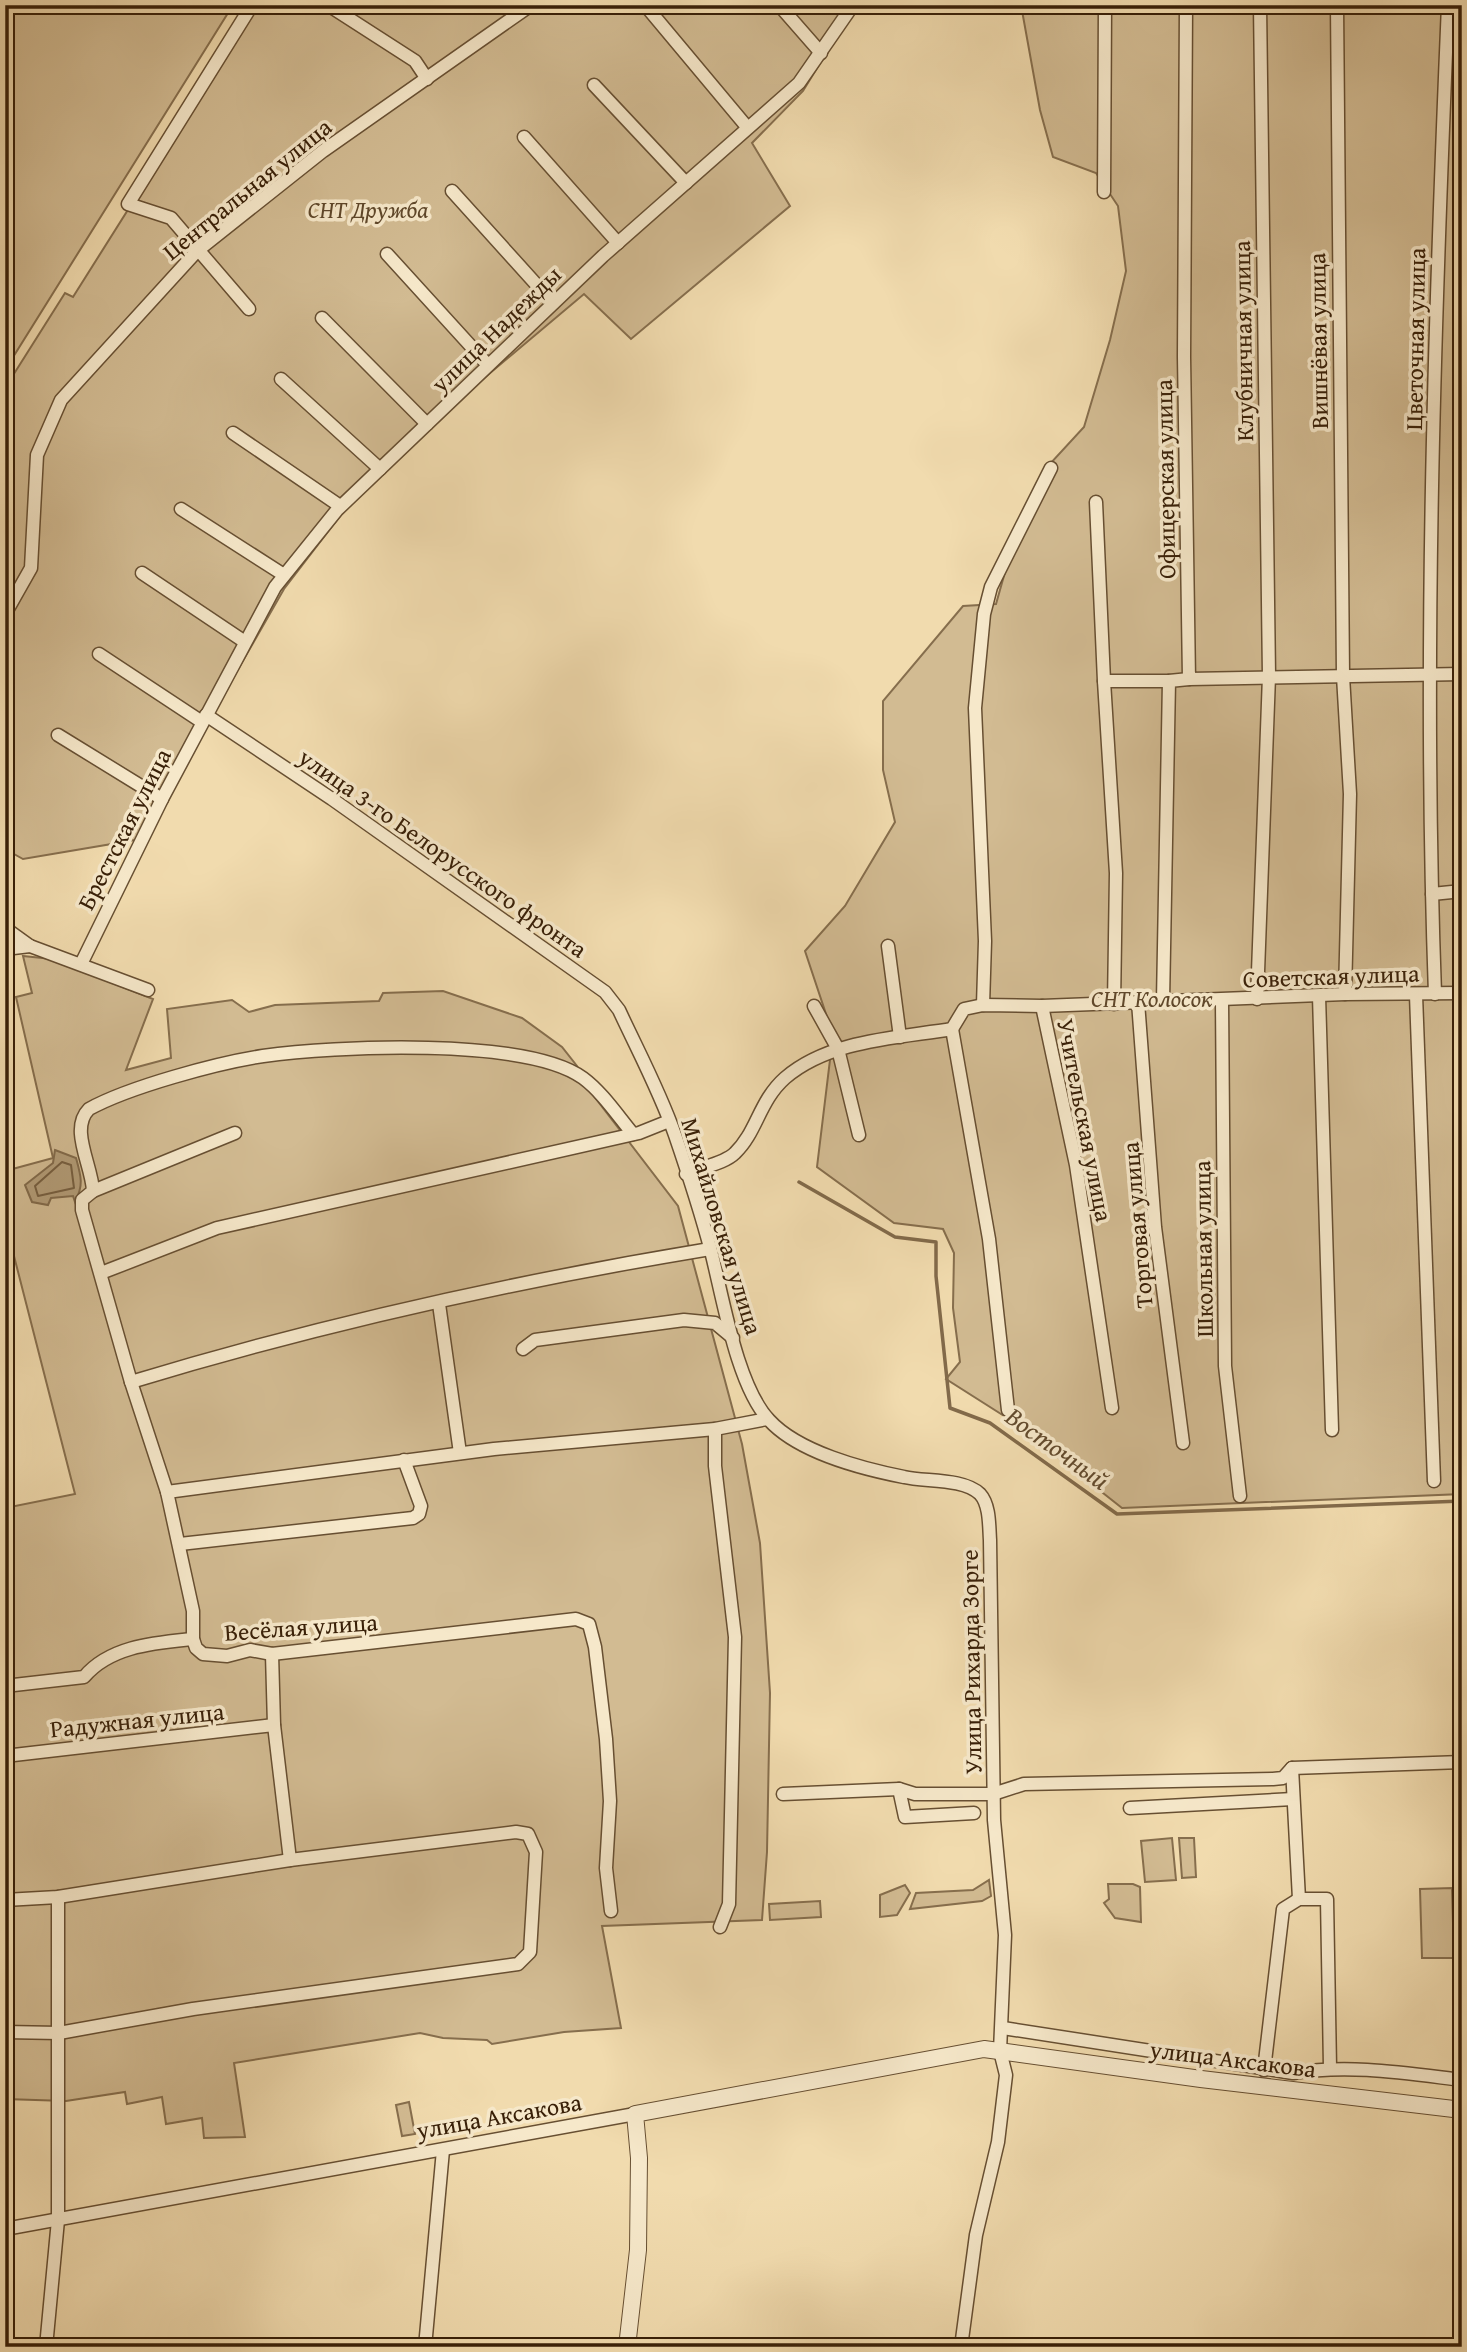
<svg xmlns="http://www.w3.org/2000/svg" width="1467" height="2352" font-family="'Gentium Book Plus',serif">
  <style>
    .green { fill: #d2bb92; stroke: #866e4d; stroke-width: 2 }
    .water { fill: #b29b76; stroke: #826a4a; stroke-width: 2 }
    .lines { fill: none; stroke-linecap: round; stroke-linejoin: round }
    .shore { stroke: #765e3f; stroke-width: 2 }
    .stream { stroke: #826a4a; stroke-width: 3.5 }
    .minor-casing { stroke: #674f32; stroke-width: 15 }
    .tertiary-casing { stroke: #674f32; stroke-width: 18 }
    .minor { stroke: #f6e8ca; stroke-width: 12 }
    .tertiary { stroke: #f6e8ca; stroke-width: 16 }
    .labels { text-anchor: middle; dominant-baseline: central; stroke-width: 7; stroke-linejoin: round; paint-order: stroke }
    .street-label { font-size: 24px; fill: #392008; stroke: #f6e8ca }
    .park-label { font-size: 24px; font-style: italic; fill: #5f472a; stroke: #f6e8ca }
    .water-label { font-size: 26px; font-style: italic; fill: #634b2e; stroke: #f6e8ca }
  </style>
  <rect width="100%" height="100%" fill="#f1dbae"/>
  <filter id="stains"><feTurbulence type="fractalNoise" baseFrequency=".00286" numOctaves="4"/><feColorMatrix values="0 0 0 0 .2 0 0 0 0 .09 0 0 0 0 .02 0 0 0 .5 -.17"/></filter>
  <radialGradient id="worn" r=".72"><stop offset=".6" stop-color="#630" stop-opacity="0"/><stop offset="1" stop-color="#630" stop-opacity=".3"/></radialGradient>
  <g class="green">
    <path d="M 5,5 L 233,5 L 5,370 Z"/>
    <path d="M 257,5 L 856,5 L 803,91 L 752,143 L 790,206 L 631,339 L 584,294 L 376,469 L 284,589 L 141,839 L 23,859 L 5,849 L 5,388 L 65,293 L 73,297 Z"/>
    <path d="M 1021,5 L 1462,5 L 1462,1494 L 1122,1508 L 1012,1421 L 946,1379 L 960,1362 L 953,1308 L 954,1253 L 943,1229 L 894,1223 L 817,1167 L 833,1035 L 805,951 L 845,906 L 895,822 L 883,770 L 883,701 L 963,606 L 996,604 L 1018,526 L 1048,466 L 1084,427 L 1110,340 L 1126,271 L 1118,206 L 1096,173 L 1053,157 L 1040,110 Z"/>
    <path d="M 23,956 L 52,959 L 153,999 L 126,1070 L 171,1058 L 167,1009 L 232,1000 L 249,1012 L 275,1005 L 379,1001 L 383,993 L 443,991 L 522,1018 L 562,1047 L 577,1066 L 590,1091 L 678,1206 L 742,1444 L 760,1543 L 770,1693 L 767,1852 L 762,1920 L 602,1926 L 621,2028 L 564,2032 L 492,2044 L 487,2040 L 443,2038 L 420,2033 L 234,2063 L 245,2137 L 204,2138 L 202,2118 L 166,2124 L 162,2097 L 127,2104 L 125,2092 L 66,2101 L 5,2099 L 5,1508 L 75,1494 L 5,1221 L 5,1171 L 53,1158 L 16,997 L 32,993 Z"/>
    <path d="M 1172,1838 L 1176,1880 L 1145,1882 L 1141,1841 Z"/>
    <path d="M 1194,1838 L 1196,1877 L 1182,1878 L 1179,1838 Z"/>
    <path d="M 989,1880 L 991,1896 L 982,1901 L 910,1909 L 916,1893 L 973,1890 Z"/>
    <path d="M 1108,1884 L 1133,1884 L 1140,1887 L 1141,1922 L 1115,1918 L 1104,1903 L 1109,1899 Z"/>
    <path d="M 905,1885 L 910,1893 L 897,1915 L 880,1917 L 880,1895 Z"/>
    <path d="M 1452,1888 L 1454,1958 L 1422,1958 L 1420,1889 Z"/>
    <path d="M 820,1901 L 821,1917 L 770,1920 L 769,1904 Z"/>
    <path d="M 409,2102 L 415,2134 L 402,2136 L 396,2105 Z"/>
  </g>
  <path class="water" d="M 55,1150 L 76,1158 C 81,1176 84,1185 75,1202 L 73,1196 L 51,1198 L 48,1205 L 32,1202 L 25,1185 L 53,1163 Z"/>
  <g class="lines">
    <path class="shore" d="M 62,1162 L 71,1165 L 74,1188 L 38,1196 L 35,1186 Z"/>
    <path class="stream" d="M 799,1182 L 895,1237 L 936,1242 L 936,1276 L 950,1408 L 990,1423 L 1117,1514 L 1462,1501"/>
    <defs>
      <g id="minor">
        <path d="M 328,5 L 415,61 L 427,79"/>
        <path d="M 645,5 L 747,127"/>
        <path d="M 779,5 L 821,53"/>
        <path d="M 1186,5 L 1184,357 L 1189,679 L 1462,674"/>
        <path d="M 1337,5 L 1343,676 L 1350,794 L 1345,994"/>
        <path d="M 594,85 L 686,183"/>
        <path d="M 524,137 L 618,243"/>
        <path d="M 452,191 L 553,303"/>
        <path d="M 1104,192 L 1105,5"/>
        <path d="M 387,254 L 488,365"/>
        <path d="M 249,309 L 171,218 L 128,204 L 252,5"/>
        <path d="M 322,318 L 427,424"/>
        <path d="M 281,379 L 380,469"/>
        <path d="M 233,433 L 340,506"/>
        <path d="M 1096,502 L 1104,681"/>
        <path d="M 181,509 L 284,575"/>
        <path d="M 142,573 L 245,642"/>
        <path d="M 5,614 L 31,568 L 37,455 L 61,400 L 197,251 L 323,151 L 531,5"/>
        <path d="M 99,654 L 202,722"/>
        <path d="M 206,715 L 332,799 L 605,992 L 619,1010 C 638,1051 660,1092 675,1135 C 688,1173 701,1213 711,1251 C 723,1298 737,1386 769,1420 C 798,1452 863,1469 904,1477 C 926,1482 963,1478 980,1494 C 990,1505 989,1526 990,1540 L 994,1820 L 1005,1935 L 1000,2051 L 1006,2075 L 998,2142 L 976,2235 L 961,2347"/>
        <path d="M 58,735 L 162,799"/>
        <path d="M 1432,894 L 1462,891"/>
        <path d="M 5,928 L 30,946 L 148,990"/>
        <path d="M 888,946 L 900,1037"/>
        <path d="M 5,949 L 30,946"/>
        <path d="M 82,962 L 162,799 L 275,587 L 337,510 L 603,256 L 799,83 L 853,5"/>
        <path d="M 1435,994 C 1423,665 1434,334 1448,5"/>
        <path d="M 1416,995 L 1434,1481"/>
        <path d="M 1319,996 L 1332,1430"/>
        <path d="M 1257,999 L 1269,676 L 1260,5"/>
        <path d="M 1163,1001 L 1169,681 L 1189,679"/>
        <path d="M 1222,1001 L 1225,1366 L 1240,1496"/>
        <path d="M 1138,1002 L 1155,1227 L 1183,1443"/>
        <path d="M 1114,1004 L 1116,873 L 1104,681 L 1169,681"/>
        <path d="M 983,1005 L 985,941 L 975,708 L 984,614 L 991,587 L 1051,468"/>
        <path d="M 814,1006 L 838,1049 L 859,1135"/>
        <path d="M 1042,1006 L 1076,1165 L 1112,1408"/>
        <path d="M 952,1029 L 989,1239 L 1008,1410"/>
        <path d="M 686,1174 C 700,1167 724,1164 735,1153 C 757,1132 759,1101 785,1078 C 829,1040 897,1038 952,1029 L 964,1009 L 983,1005 L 1042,1006 L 1345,994 L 1462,993"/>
        <path d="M 93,1191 L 235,1133"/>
        <path d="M 101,1273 L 217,1228 L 639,1133 L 669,1121"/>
        <path d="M 439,1304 L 460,1453"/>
        <path d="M 523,1349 L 535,1340 L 684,1320 L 715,1323 L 733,1338"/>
        <path d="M 131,1382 C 319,1325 516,1281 710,1249"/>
        <path d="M 715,1429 L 715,1466 L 735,1637 L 729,1904 L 720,1927"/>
        <path d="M 167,1492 L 494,1449 L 715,1429 L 767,1419"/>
        <path d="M 180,1544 L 413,1518 L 419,1514 L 421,1506 L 404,1460"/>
        <path d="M 272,1654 L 274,1725 L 290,1860"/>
        <path d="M 5,1686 L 84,1677 C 110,1646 154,1643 193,1639"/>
        <path d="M 5,1756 L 274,1725"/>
        <path d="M 1292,1768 L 1299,1899"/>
        <path d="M 899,1789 L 905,1817 L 974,1813"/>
        <path d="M 783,1794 L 899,1789 L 915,1794 L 993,1794 L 1024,1784 L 1273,1779 L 1283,1778 L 1292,1768 L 1462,1762"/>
        <path d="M 1130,1808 L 1293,1799"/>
        <path d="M 5,1900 L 58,1897 L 290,1860 L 516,1832 L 528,1834 L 536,1852 L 530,1952 L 518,1964 L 193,2009 L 59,2033 L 5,2032"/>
        <path d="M 611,1911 L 606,1868 L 610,1801 L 606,1739 L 595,1647 L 589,1624 L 576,1619 L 272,1654 L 250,1650 L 227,1656 L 203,1654 L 196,1648 L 193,1639 L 193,1611 L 167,1492 L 131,1382 L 82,1210 L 82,1200 L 93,1191 C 92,1165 69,1129 89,1109 C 129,1087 217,1063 263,1056 C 333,1046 526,1037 583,1078 C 602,1092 618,1116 633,1134"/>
        <path d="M 1003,2028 L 1293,2073 C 1350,2064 1404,2073 1462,2080"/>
        <path d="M 1264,2070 L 1283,1909 L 1299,1899 L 1327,1899 L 1330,2067"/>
        <path d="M 5,2229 L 635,2114"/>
        <path d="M 46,2347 L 58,2220 L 58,1897"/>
        <path d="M 425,2347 L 443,2150"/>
      </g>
      <path id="tertiary" d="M 627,2347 L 638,2250 L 639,2158 L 635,2114 L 984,2049 L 1201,2079 L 1462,2110"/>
    </defs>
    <use href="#minor" class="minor-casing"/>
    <use href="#tertiary" class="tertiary-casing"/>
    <use href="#minor" class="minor"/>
    <use href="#tertiary" class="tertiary"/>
  </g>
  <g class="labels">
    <g class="street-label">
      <text transform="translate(247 189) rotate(-39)">Центральная улица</text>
      <text transform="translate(496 329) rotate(-44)">улица Надежды</text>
      <text transform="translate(1415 339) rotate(-89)">Цветочная улица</text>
      <text transform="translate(1243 341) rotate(-91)">Клубничная улица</text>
      <text transform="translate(1318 341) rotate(-91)">Вишнёвая улица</text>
      <text transform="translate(1165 479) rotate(-91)">Офицерская улица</text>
      <text transform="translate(124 829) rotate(-63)">Брестская улица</text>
      <text transform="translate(443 853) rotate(35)">улица 3-го Белорусского фронта</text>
      <text transform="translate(1331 976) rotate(-2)">Советская улица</text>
      <text transform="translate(1085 1120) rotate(79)">Учительская улица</text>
      <text transform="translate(1137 1225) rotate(-95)">Торговая улица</text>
      <text transform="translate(722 1226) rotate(73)">Михайловская улица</text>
      <text transform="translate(1203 1249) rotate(-91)">Школьная улица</text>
      <text transform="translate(301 1627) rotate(-4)">Весёлая улица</text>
      <text transform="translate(971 1662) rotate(-91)">Улица Рихарда Зорге</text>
      <text transform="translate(137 1720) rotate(-6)">Радужная улица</text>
      <text transform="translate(1233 2059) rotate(7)">улица Аксакова</text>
      <text transform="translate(499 2116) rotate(-10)">улица Аксакова</text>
    </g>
    <g class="park-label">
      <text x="368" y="209">СНТ Дружба</text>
      <text x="1152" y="998">СНТ Колосок</text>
    </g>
    <g class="water-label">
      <text transform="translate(1058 1448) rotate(36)">Восточный</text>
    </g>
  </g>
  <rect width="1467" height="2352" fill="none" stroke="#f1dbae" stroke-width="28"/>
  <rect x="7" y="7" width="1453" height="2338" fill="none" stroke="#392008" stroke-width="3.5"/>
  <rect x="14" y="14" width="1439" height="2324" fill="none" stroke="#392008" stroke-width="2"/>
  <rect width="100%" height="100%" filter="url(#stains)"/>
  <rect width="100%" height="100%" fill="url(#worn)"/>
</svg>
